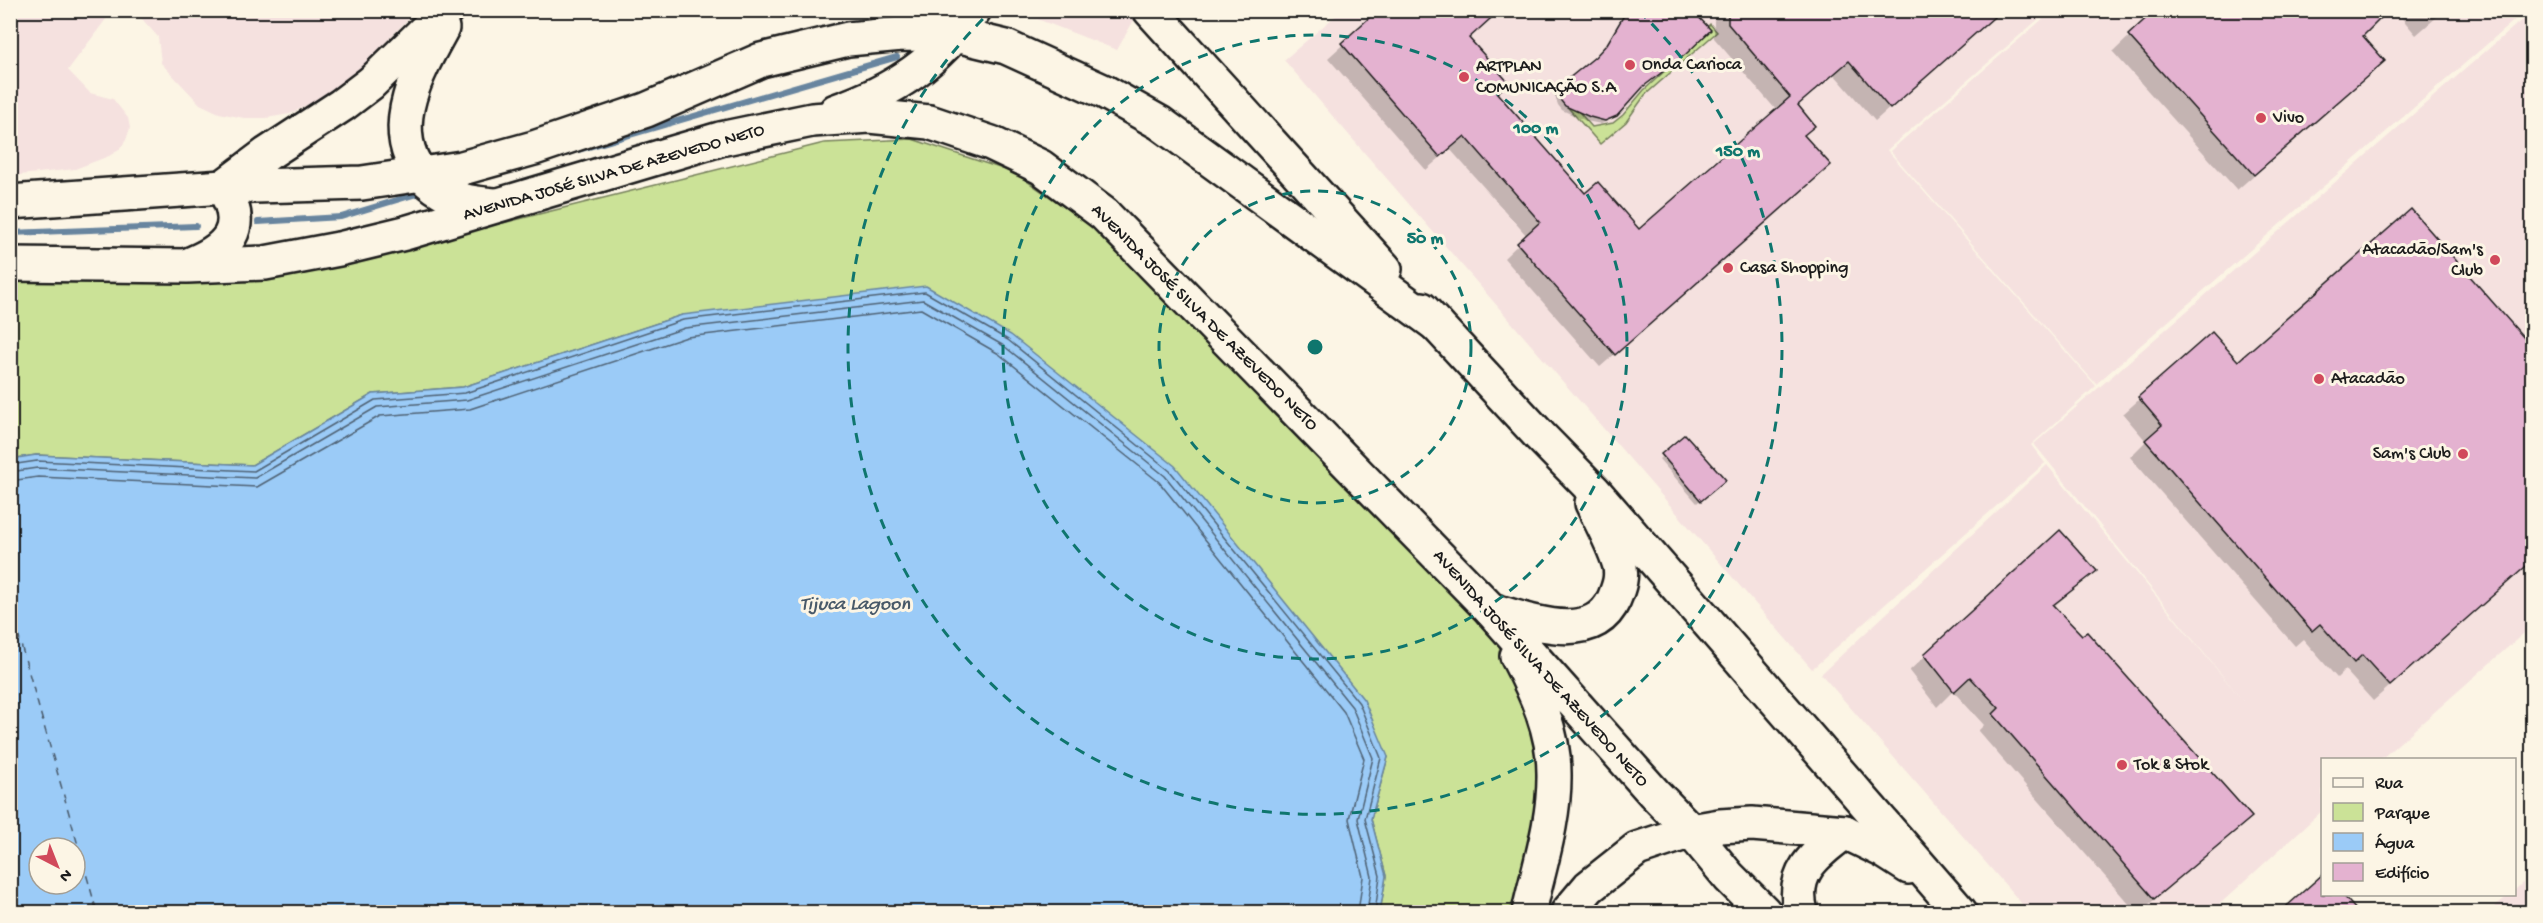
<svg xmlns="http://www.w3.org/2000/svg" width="2543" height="923" font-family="'Gochi Hand',sans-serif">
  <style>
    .built { fill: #f5e1df }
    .green { fill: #cbe297; stroke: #747f5a; stroke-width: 1.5 }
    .water { fill: #9bcbf7; stroke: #68859f; stroke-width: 1.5; fill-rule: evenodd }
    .shadow { fill: #0003 }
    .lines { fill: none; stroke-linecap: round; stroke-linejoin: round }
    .shore { stroke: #4f6274; stroke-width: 1.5 }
    .stream { stroke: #68859f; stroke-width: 6 }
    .ferry { stroke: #485969; stroke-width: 1.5; stroke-dasharray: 8 6; stroke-linecap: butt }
    .building { fill: #e4b2d0; stroke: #1c1c1c; stroke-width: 1.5 }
    .secondary-casing { stroke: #1c1c1c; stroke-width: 38 }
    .secondary { stroke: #fcf5e5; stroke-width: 33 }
    .ring { fill: none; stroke: #0f766e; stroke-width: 3; stroke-dasharray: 10 8 }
    .poi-dot { fill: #d1495b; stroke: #fcf5e5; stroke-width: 2 }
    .labels { text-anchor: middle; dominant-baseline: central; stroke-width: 6; stroke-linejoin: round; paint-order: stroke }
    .poi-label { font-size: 18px; fill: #1c1c1c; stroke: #fcf5e5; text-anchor: start }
    .street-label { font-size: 18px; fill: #1c1c1c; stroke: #fcf5e5 }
    .water-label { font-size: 20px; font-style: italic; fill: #485969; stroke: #fcf5e5 }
    .centre { fill: #0f766e; stroke: #fcf5e5; stroke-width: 3 }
    .ring-label { font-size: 18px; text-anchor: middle; font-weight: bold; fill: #0f766e; stroke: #fcf5e5; stroke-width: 6; stroke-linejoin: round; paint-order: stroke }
  </style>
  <rect width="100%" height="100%" fill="#fcf5e5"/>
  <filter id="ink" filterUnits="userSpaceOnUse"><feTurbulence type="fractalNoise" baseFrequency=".0167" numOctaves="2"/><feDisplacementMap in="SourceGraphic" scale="12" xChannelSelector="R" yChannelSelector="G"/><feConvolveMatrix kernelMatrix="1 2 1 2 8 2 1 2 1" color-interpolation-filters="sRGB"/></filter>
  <g filter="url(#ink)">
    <g class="built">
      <path d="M 11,10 L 112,11 L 68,70 L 90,93 L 113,99 L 128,118 L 130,128 L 126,140 L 119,150 L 109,156 L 75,169 L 11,176 Z"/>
      <path d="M 135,11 L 416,11 L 361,68 L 330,93 L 290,114 L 266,118 L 244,118 L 219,113 L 200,104 L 161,63 L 158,37 Z"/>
      <path d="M 1036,11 L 1139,11 L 1117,50 L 1032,17 Z"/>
      <path d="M 1341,11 L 2048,11 L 1887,150 L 2096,386 L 2031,445 L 2045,463 L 1812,669 L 1284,60 Z"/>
      <path d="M 2052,11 L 2525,11 L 2096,384 L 1890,151 Z"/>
      <path d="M 2532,11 L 2532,626 L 2381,759 L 2322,760 L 2322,811 L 2211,912 L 2029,912 L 1821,674 L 2047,465 L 2243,701 L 2034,444 Z"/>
      <path d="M 2532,874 L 2532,912 L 2488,912 L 2509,895 L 2514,894 L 2515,890 Z"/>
    </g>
    <g class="green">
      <path d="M 1710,24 L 1717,32 L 1645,95 L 1626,122 L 1600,144 L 1556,94 L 1560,90 L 1592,127 L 1613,123 L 1623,115 L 1644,90 L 1704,35 L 1702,32 Z"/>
      <path d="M 912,139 L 1015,173 L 1095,228 L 1497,641 L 1525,704 L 1549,787 L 1512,912 L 1380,912 L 1386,876 L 1371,819 L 1388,757 L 682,315 L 463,387 L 373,394 L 252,465 L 36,455 L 11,459 L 11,276 L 227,278 L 503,223 L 824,143 Z"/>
    </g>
    <path class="water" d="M 926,286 L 1011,335 L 1175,466 L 1364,700 L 1388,757 L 1371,819 L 1386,876 L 1380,912 L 11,912 L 11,459 L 36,455 L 252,465 L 373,394 L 463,387 L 682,315 ZM 39,848 L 75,848 L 75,884 L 39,884 Z"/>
    <g class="shadow">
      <path d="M 1381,10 L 1500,10 L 1468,39 L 1496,94 L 1585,195 L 1639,232 L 1777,111 L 1714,38 L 1714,20 L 1724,10 L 2000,10 L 1875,121 L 1834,74 L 1797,106 L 1815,179 L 1600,367 L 1504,258 L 1527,236 L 1450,149 L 1426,170 L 1328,58 Z"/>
      <path d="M 2157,10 L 2361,36 L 2383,61 L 2237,190 L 2113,52 Z"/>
      <path d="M 2395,10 L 2445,10 L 2416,35 Z"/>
      <path d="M 1625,14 L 1640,88 L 1612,119 L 1601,124 L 1586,121 L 1562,110 L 1558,105 L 1554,93 L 1579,74 L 1603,49 Z"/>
      <path d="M 2411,211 L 2532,350 L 2532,561 L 2373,701 L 2345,670 L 2337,678 L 2303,639 L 2295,646 L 2130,457 L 2146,441 L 2123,414 L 2212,334 L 2237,363 Z"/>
      <path d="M 1685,436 L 1720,483 L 1697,503 L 1659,459 Z"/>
      <path d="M 2060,532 L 2095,571 L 2053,607 L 2250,816 L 2140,912 L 2136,912 L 1978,731 L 1984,725 L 1953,691 L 1937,707 L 1909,671 Z"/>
      <path d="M 2322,877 L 2322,894 L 2340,894 L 2356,912 L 2282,912 Z"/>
    </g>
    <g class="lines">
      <g class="shore">
        <path d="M 10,465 L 37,461 L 254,471 L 375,400 L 465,393 L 683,320 L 925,292 L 1008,340 L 1170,471 L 1359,703 L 1381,758 L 1365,819 L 1380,876 L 1375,912"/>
        <path d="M 10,472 L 37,468 L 255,478 L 377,407 L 467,400 L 685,328 L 923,300 L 1004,346 L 1165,476 L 1352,707 L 1373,758 L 1358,819 L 1372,877 L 1367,912"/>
        <path d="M 10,481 L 38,477 L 257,487 L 380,416 L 470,409 L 687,337 L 921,309 L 999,354 L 1159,482 L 1344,712 L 1364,759 L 1349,819 L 1363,877 L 1358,912"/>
      </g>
      <g class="stream">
        <path d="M 578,150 L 897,57"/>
        <path d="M 258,222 L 341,217 L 420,193"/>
        <path d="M 10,233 L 196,226"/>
      </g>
      <path class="ferry" d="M 10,606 L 97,912"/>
    </g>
    <g class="building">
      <path d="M 1378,10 L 1500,10 L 1469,38 L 1509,83 L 1497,93 L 1585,193 L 1598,182 L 1639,229 L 1790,97 L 1728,24 L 1728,10 L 2002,10 L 1890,109 L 1849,61 L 1798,105 L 1815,126 L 1804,135 L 1831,165 L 1615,355 L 1517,243 L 1540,222 L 1465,136 L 1440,157 L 1341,43 Z"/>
      <path d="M 1627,10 L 1692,10 L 1711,30 L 1686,54 L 1644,86 L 1617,116 L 1605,121 L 1590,117 L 1565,106 L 1561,101 L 1557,88 L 1595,57 L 1607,44 Z"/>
      <path d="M 2155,10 L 2389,10 L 2363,36 L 2385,61 L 2254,175 L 2128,35 Z"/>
      <path d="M 2411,209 L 2532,347 L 2532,561 L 2390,686 L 2362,655 L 2354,663 L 2320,624 L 2312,631 L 2145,440 L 2162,425 L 2138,397 L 2212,332 L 2238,361 Z"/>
      <path d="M 1685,434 L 1726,480 L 1701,501 L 1661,454 Z"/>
      <path d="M 2060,530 L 2097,571 L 2053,605 L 2082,635 L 2087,632 L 2252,817 L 2154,899 L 1993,714 L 1999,708 L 1970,677 L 1954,692 L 1924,654 Z"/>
      <path d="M 2322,875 L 2322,894 L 2342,894 L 2358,912 L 2280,912 Z"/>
    </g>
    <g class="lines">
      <defs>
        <g id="secondary">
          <path d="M 1150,10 L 1385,269"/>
          <path d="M 442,28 C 420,68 389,120 415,165 C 425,182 443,194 462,200 C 472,203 483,204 494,205"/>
          <path d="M 836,111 C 896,90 937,62 974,10"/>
          <path d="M 223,187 L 267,154 L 342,105 L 371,83 L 446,10"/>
          <path d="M 10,202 L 223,187 L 362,183 L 462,168 L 534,148 L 646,110 L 761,60 L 848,39 L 902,34 L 956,35 L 1006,47 L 1105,92 L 1160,123 L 1437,325"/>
          <path d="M 10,264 L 187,266 L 265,263 L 339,249 L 405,233 L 720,139 L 812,120 L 869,116 L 929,122 L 991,143 L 1041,167 L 1104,214 L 1491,610 L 1654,793 L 1691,831 L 1729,877 L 1764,912"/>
          <path d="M 188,265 C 229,249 248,228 223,187"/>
          <path d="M 1422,309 L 1540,436 L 1594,491 L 1960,912"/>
          <path d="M 1491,610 C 1528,620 1592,647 1614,599 C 1619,587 1623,576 1619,563 C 1613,543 1601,522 1592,503"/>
          <path d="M 1517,656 C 1536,692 1554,732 1554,773 C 1555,820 1539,867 1529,912"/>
          <path d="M 1568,912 L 1589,887 L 1637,849 L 1691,831 L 1720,826 L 1752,824 L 1845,832 L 1884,851 L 1909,867"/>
          <path d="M 1801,912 C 1790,872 1816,854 1845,832"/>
        </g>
      </defs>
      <use href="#secondary" class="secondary-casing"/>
      <use href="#secondary" class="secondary"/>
    </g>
  </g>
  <g class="ring">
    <circle cx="1315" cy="347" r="156"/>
    <circle cx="1315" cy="347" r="312"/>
    <path d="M1639 11A467 467 0 1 1 991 11"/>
  </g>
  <g class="poi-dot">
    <circle cx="1630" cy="65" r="6"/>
    <circle cx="1464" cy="77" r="6"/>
    <circle cx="2261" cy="118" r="6"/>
    <circle cx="2495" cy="260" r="6"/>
    <circle cx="1728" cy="268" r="6"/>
    <circle cx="2319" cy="379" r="6"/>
    <circle cx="2463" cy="454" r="6"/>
    <circle cx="2122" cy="765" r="6"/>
  </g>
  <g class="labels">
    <g class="poi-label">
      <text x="1642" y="65">Onda Carioca</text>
      <text x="1476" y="67">ARTPLAN<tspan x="1476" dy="21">COMUNICAÇÃO S.A</tspan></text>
      <text x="2273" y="118">Vivo</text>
      <text x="2483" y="250" text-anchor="end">Atacadão/Sam's<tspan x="2483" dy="21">Club</tspan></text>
      <text x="1740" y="268">Casa Shopping</text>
      <text x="2331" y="379">Atacadão</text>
      <text x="2451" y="454" text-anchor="end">Sam's Club</text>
      <text x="2134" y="765">Tok &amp; Stok</text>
    </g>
    <g class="street-label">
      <text transform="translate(614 173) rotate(-16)">AVENIDA JOSÉ SILVA DE AZEVEDO NETO</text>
      <text transform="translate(1204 318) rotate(45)">AVENIDA JOSÉ SILVA DE AZEVEDO NETO</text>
      <text transform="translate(1540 669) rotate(48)">AVENIDA JOSÉ SILVA DE AZEVEDO NETO</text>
    </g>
    <g class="water-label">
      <text x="855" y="605">Tijuca Lagoon</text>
    </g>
  </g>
  <circle cx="1315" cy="347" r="9" class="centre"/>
  <g class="ring-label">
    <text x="1536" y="133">100 m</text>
    <text x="1738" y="156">150 m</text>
    <text x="1425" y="243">50 m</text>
  </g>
  <rect width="2543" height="923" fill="none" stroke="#fcf5e5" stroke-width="36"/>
  <rect x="18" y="18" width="2507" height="887" fill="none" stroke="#1c1c1c" stroke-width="2" filter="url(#ink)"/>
  <rect x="2321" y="758" width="195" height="138" fill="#fcf5e5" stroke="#a29e95" stroke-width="1.5"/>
  <rect x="2333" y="778" width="30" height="9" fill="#fcf5e5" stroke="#a29e95" stroke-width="1.5"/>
  <text x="2375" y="788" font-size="18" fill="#1c1c1c">Rua</text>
  <rect x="2333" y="803" width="30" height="18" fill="#cbe297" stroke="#a29e95" stroke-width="1.5"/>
  <text x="2375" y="818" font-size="18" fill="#1c1c1c">Parque</text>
  <rect x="2333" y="833" width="30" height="18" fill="#9bcbf7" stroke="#a29e95" stroke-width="1.5"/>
  <text x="2375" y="848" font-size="18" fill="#1c1c1c">Água</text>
  <rect x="2333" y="863" width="30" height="18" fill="#e4b2d0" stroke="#a29e95" stroke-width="1.5"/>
  <text x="2375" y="878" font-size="18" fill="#1c1c1c">Edifício</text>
  <g transform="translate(57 866) rotate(138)"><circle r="28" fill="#fcf5e5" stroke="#a29e95" stroke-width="1.5"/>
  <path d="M0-4.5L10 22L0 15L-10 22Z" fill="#d1495b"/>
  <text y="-9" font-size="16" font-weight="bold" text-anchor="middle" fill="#1c1c1c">N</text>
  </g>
</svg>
